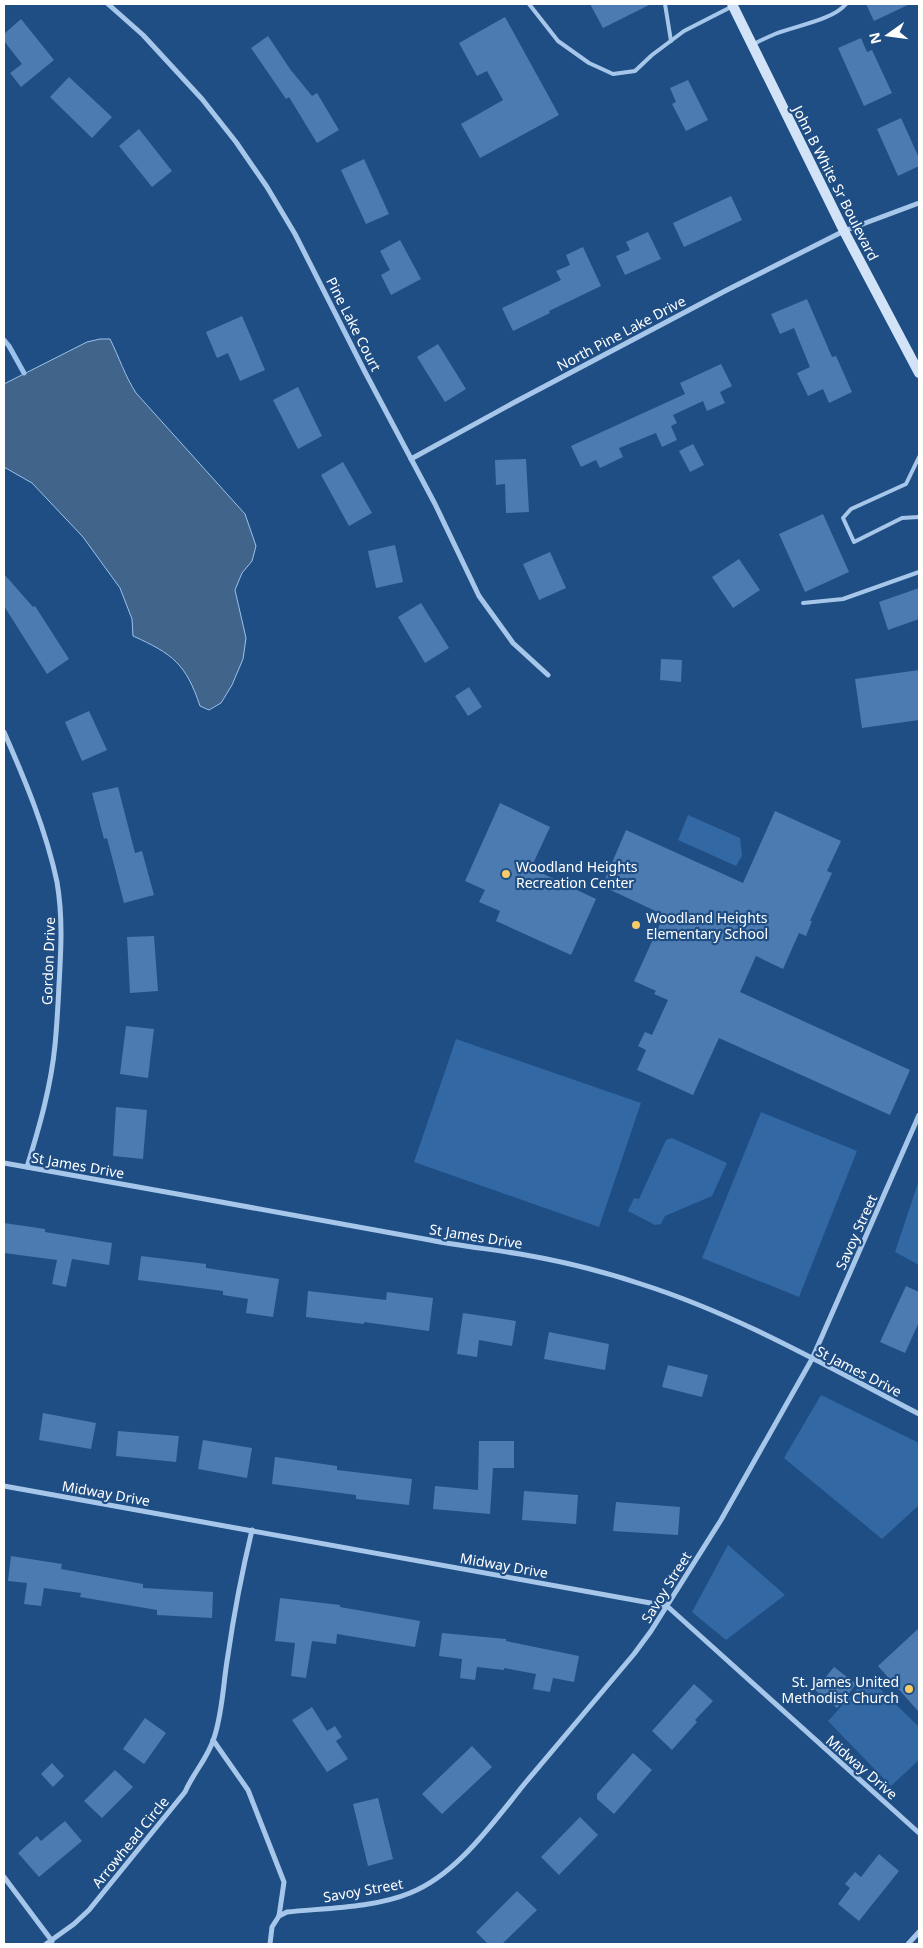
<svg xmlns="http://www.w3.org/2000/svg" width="923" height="1948" font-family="'Noto Sans',sans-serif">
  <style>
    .green { fill: #3268a3 }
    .water { fill: #41648b; stroke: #9ac2ec }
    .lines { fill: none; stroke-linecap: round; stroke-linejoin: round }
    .stream { stroke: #9ac2ec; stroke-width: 5 }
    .building { fill: #4b7bb0 }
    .service { stroke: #a7c7ea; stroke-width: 4 }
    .minor { stroke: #a7c7ea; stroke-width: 5 }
    .secondary { stroke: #d2e3f8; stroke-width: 10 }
    .poi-dot { fill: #f8cb66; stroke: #1f4e85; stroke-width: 2 }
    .labels { text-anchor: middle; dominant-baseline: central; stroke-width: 4.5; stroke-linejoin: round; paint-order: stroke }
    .street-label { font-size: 14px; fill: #fff; stroke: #1f4e85 }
    .poi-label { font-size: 14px; fill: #fff; stroke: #1f4e85; text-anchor: start }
  </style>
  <rect width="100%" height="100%" fill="#1f4e85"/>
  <g class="green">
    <path d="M 688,815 L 740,838 L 742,856 L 736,866 L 678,840 Z"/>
    <path d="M 456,1039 L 641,1103 L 599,1227 L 414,1162 Z"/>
    <path d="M 761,1112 L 857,1151 L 799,1297 L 702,1258 Z"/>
    <path d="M 672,1138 L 727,1163 L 712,1196 L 665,1216 L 661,1224 L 655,1225 L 628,1211 L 634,1198 L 639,1199 L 666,1140 Z"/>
    <path d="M 919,1180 L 919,1265 L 895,1252 Z"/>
    <path d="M 821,1395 L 919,1443 L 919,1505 L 882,1539 L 784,1458 Z"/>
    <path d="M 728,1545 L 785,1595 L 726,1640 L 692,1612 Z"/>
    <path d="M 868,1677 L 919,1727 L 919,1760 L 891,1786 L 828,1721 Z"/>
  </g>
  <path class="water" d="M 100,339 L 110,339 C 119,357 125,376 136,393 L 245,514 L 256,546 L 252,561 L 242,573 L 235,590 L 246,638 L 243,659 L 232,685 L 221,703 L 209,710 L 200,706 C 186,664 173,654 133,636 L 132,619 L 120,588 L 83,537 L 32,483 L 4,467 L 4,384 L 87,342 Z"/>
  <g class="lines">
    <path class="stream" d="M 4,340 L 9,346 L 24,373"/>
  </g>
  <g class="building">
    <path d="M 590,4 L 651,4 L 603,28 Z"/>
    <path d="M 866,4 L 910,4 L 874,21 Z"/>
    <path d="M 505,17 L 559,115 L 480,158 L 461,124 L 503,100 L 487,71 L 477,76 L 459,43 Z"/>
    <path d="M 21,19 L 54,60 L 21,87 L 10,73 L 22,64 L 4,41 L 4,34 Z"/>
    <path d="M 268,36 L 290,69 L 312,96 L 317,93 L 339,130 L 317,143 L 289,97 L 286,99 L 251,48 Z"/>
    <path d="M 861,38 L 867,52 L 872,50 L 892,93 L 864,106 L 838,48 Z"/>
    <path d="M 69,77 L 112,117 L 92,138 L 50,97 Z"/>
    <path d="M 688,80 L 708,120 L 686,131 L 672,104 L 676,102 L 670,88 Z"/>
    <path d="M 901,118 L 919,158 L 919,166 L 898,176 L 877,129 Z"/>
    <path d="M 139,129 L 172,171 L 152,187 L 119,146 Z"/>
    <path d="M 364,159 L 389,214 L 366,224 L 341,170 Z"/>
    <path d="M 731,196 L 742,220 L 684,247 L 673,223 Z"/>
    <path d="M 648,232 L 661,259 L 625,275 L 616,256 L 630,250 L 626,242 Z"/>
    <path d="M 400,240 L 421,279 L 391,295 L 381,275 L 390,270 L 380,251 Z"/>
    <path d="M 583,247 L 601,286 L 549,311 L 550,313 L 513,331 L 502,308 L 561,280 L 556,271 L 570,265 L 566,255 Z"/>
    <path d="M 807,299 L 832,357 L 836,356 L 852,392 L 829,403 L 823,389 L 808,396 L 797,373 L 810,367 L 794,328 L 780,334 L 771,314 Z"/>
    <path d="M 242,316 L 265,370 L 240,381 L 228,353 L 217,358 L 206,332 Z"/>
    <path d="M 438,344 L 466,389 L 445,402 L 417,357 Z"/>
    <path d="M 721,364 L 732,386 L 720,392 L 725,403 L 707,411 L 703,401 L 673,415 L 677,423 L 671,426 L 677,440 L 662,447 L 656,433 L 619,448 L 623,457 L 600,468 L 596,460 L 581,467 L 571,446 L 685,394 L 680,383 Z"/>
    <path d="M 298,387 L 322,436 L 298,449 L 273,400 Z"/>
    <path d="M 693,444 L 704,465 L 690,472 L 679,451 Z"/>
    <path d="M 526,459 L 529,512 L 506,513 L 505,484 L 496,485 L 495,460 Z"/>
    <path d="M 343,462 L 372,513 L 349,526 L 321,475 Z"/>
    <path d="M 823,514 L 849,572 L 805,592 L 779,534 Z"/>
    <path d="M 395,545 L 403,582 L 376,588 L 368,551 Z"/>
    <path d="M 550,552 L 566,588 L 539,600 L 523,564 Z"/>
    <path d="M 739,559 L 760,590 L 733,608 L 712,577 Z"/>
    <path d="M 4,574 L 33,607 L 35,606 L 69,659 L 47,674 L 4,606 Z"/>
    <path d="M 919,588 L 919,619 L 888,630 L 879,602 Z"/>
    <path d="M 421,603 L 449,648 L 425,663 L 398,617 Z"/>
    <path d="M 661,659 L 682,660 L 681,682 L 660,680 Z"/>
    <path d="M 919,670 L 919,720 L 862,728 L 855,679 Z"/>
    <path d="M 469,687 L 482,707 L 468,716 L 455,696 Z"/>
    <path d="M 89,711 L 107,750 L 82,761 L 65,722 Z"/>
    <path d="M 118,787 L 135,853 L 142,851 L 154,895 L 124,903 L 107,838 L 104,839 L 92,793 Z"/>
    <path d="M 500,803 L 550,827 L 531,868 L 596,899 L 571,955 L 496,921 L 500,911 L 479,902 L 485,890 L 465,881 Z"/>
    <path d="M 775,811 L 841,841 L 827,871 L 832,873 L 810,921 L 812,921 L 806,936 L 799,933 L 783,969 L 756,956 L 740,992 L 910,1070 L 890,1115 L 719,1038 L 693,1095 L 637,1070 L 646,1050 L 638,1046 L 645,1032 L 652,1035 L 668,1000 L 654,994 L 656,991 L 634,981 L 664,915 L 602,886 L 626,830 L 743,883 Z"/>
    <path d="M 154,936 L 158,991 L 130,993 L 127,937 Z"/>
    <path d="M 126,1026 L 154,1029 L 148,1078 L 120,1074 Z"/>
    <path d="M 116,1107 L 147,1110 L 143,1159 L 113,1156 Z"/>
    <path d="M 4,1223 L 45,1229 L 45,1232 L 112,1243 L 109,1265 L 72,1259 L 66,1287 L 52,1284 L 57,1260 L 4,1253 Z"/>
    <path d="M 141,1256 L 206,1264 L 206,1268 L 279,1279 L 273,1317 L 246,1313 L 248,1299 L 223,1295 L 223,1291 L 138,1280 Z"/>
    <path d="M 906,1286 L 919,1292 L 919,1322 L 905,1353 L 880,1342 Z"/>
    <path d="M 308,1291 L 386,1300 L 387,1292 L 433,1298 L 429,1331 L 364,1322 L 364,1324 L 306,1317 Z"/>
    <path d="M 463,1313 L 516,1321 L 512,1346 L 479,1340 L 477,1357 L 457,1354 Z"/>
    <path d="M 549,1332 L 609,1344 L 605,1370 L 544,1359 Z"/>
    <path d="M 668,1365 L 708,1375 L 702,1397 L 662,1387 Z"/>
    <path d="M 43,1413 L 96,1423 L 91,1449 L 39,1440 Z"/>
    <path d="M 118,1431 L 179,1436 L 176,1462 L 116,1456 Z"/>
    <path d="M 203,1440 L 252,1448 L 247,1478 L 198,1469 Z"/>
    <path d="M 479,1441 L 514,1441 L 514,1468 L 493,1468 L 490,1514 L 433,1509 L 435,1486 L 478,1490 Z"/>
    <path d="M 275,1457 L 337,1466 L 337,1470 L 412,1479 L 409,1505 L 356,1499 L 356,1495 L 272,1484 Z"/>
    <path d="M 524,1491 L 578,1495 L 576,1524 L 522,1520 Z"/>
    <path d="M 616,1502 L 680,1507 L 678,1535 L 613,1531 Z"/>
    <path d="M 11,1556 L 62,1564 L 61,1569 L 143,1584 L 143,1588 L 213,1592 L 212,1618 L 157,1615 L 157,1610 L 80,1597 L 81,1593 L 44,1588 L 41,1606 L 24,1604 L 27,1583 L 8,1581 Z"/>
    <path d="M 280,1598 L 340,1605 L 340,1607 L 420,1621 L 415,1647 L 337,1634 L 336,1644 L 312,1641 L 306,1678 L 291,1676 L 295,1643 L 275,1641 Z"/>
    <path d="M 919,1628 L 919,1712 L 878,1666 Z"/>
    <path d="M 442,1633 L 506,1639 L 506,1641 L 579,1656 L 574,1682 L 553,1678 L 550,1692 L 533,1689 L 536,1674 L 504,1668 L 504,1670 L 477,1667 L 475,1680 L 460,1678 L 462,1659 L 439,1656 Z"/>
    <path d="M 834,1667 L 856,1684 L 837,1708 L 815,1690 Z"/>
    <path d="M 694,1684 L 713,1701 L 695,1720 L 697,1722 L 672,1750 L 652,1731 Z"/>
    <path d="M 312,1707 L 327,1731 L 335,1726 L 342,1737 L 336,1741 L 348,1759 L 327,1772 L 292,1720 Z"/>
    <path d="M 145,1718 L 166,1733 L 144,1764 L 123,1749 Z"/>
    <path d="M 472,1746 L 492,1767 L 442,1814 L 422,1794 Z"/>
    <path d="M 633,1753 L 652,1770 L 614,1814 L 597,1799 L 597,1794 Z"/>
    <path d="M 52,1763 L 64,1776 L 53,1787 L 41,1774 Z"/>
    <path d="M 115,1770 L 133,1787 L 102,1818 L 84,1801 Z"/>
    <path d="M 378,1798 L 393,1859 L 368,1866 L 353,1804 Z"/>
    <path d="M 580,1817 L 598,1835 L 559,1875 L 541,1857 Z"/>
    <path d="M 65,1821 L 82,1841 L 39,1877 L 18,1853 L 37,1836 L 41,1841 Z"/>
    <path d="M 879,1854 L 899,1871 L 859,1921 L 838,1904 L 850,1888 L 845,1884 L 855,1872 L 861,1877 Z"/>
    <path d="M 517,1891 L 537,1910 L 502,1944 L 488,1944 L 476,1932 Z"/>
  </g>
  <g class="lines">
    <g class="service">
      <path d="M 529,4 L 558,41 L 589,63 L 613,74 L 635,71 L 652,55 L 684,31 L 731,7"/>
      <path d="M 665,4 L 671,41"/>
      <path d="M 754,44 C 761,40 768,37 775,34 C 795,26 833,20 846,4"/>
      <path d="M 919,457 L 906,484 L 851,509 L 843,518 L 854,542 L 902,518 L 919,517"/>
      <path d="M 803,603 L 843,599 L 919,572"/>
    </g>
    <g class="minor">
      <path d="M 108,4 L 143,35 L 202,99 L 236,142 L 267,187 L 295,234 L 365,372 L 435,504 L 479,596 L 513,643 L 548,675"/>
      <path d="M 411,459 L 515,402 L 725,291 L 844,231 L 919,203"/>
      <path d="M 4,732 C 25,780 46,830 57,882 C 63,917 61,950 59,985 C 58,1005 57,1025 55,1045 C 51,1087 39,1128 27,1167"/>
      <path d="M 4,1163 C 146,1189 288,1213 430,1240 C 460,1246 490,1249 520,1254 C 561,1261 602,1271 641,1284 C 739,1315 828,1367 919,1414"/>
      <path d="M 4,1486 L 667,1606 L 919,1833"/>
      <path d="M 213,1740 L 248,1790 L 284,1882 L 279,1916 L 272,1927 L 270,1944"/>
      <path d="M 4,1877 L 52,1941"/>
      <path d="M 279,1916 L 287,1912 C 325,1908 374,1908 410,1893 C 458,1874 494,1821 526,1782 C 562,1739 598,1697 634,1654 L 651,1631 L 721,1520 L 812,1359 L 919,1115"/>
      <path d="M 46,1944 L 74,1924 L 89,1910 L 185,1792 C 193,1773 208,1758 214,1738 C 223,1711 223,1683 228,1655 C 234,1613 242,1572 252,1530"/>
      <path d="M 908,1944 L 919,1932"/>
    </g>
    <path class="secondary" d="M 732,4 L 844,231 L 919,373"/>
  </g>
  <g class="poi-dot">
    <circle cx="506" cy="874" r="5"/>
    <circle cx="636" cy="925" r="5"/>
    <circle cx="909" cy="1689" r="5"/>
  </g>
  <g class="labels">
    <g class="street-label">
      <text transform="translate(836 183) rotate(63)">John B White Sr Boulevard</text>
      <text transform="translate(354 324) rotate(63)">Pine Lake Court</text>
      <text transform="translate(621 333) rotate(-28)">North Pine Lake Drive</text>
      <text transform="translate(48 961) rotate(-88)">Gordon Drive</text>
      <text transform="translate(78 1165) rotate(10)">St James Drive</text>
      <text transform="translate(856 1232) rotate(-66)">Savoy Street</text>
      <text transform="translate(476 1236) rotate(9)">St James Drive</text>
      <text transform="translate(859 1371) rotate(27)">St James Drive</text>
      <text transform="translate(106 1493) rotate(10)">Midway Drive</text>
      <text transform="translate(504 1565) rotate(10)">Midway Drive</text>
      <text transform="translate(666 1587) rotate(-58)">Savoy Street</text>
      <text transform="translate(862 1767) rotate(41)">Midway Drive</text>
      <text transform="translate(130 1842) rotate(-51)">Arrowhead Circle</text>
      <text transform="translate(363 1890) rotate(-10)">Savoy Street</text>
    </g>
    <g class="poi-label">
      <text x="516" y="866">Woodland Heights<tspan x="516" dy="16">Recreation Center</tspan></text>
      <text x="646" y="917">Woodland Heights<tspan x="646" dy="16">Elementary School</tspan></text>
      <text x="899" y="1681" text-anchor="end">St. James United<tspan x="899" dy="16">Methodist Church</tspan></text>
    </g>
  </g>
  <rect width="923" height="1948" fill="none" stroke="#ffffff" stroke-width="10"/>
  <g transform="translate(888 35) rotate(256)" stroke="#1f4e85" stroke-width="4" paint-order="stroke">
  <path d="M0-4L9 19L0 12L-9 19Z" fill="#ffffff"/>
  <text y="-8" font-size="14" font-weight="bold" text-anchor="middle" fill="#ffffff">N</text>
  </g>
</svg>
